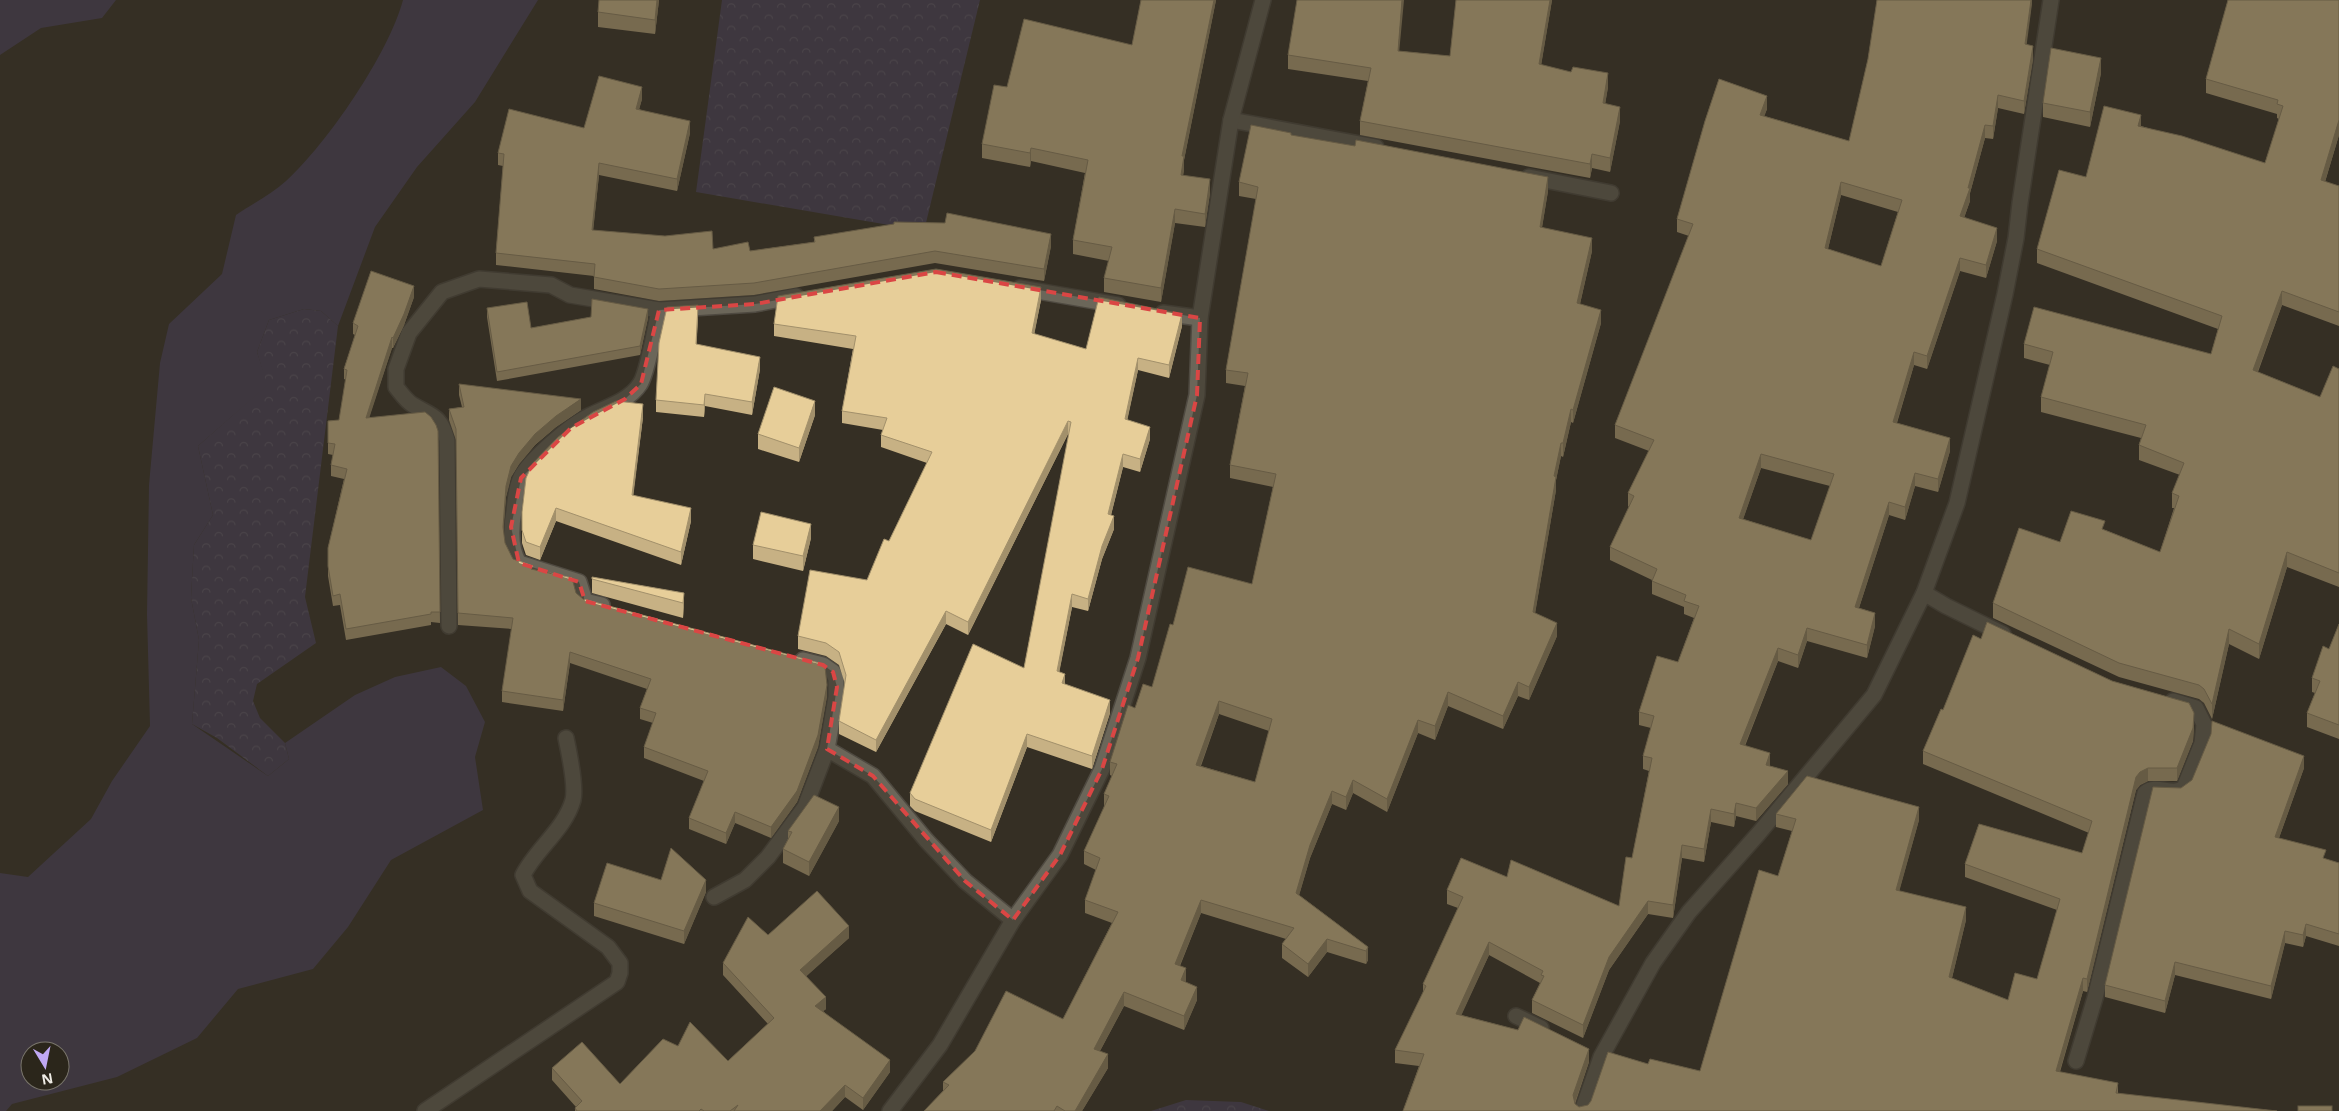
<svg xmlns="http://www.w3.org/2000/svg" width="2339" height="1111" font-family="'Open Sans',sans-serif">
  <style>
    .green { fill: #4a415f; fill-rule: evenodd }
    .forest { fill: url(#forest-crowns) }
    .lines { fill: none; stroke-linecap: round; stroke-linejoin: round }
    .minor-casing { stroke: #4f4a41; stroke-width: 18 }
    .minor { stroke: #6b6659; stroke-width: 15 }
    .wall { fill: #c7b184; fill-rule: evenodd }
    .shaded-wall { fill: #a2906b }
    .building { fill: #e7ce99; stroke: #a2906b; fill-rule: evenodd }
    .marked { fill: none; stroke: #da4644; stroke-width: 4; stroke-dasharray: 10 6; stroke-linejoin: round }
  </style>
  <defs>
    <pattern id="forest-crowns" width="20" height="18" patternUnits="userSpaceOnUse" patternTransform="scale(1.25)"><rect width="20" height="18" fill="#4a415f"/><path d="M2 6a3 3 0 1 1 6 0M12 15a3 3 0 1 1 6 0" fill="none" stroke="#645d76"/></pattern>
  </defs>
  <rect width="100%" height="100%" fill="#352f24"/>
  <g class="green">
    <path d="M 0,0 L 116,0 L 102,18 L 41,28 L 0,55 Z"/>
    <path d="M 403,0 L 538,0 L 475,102 L 417,167 L 375,227 L 338,326 L 321,311 L 304,309 L 269,320 L 257,352 L 268,385 L 198,446 L 213,515 L 194,545 L 191,598 L 199,640 L 192,724 L 268,776 L 289,759 L 285,743 L 355,695 L 395,677 L 441,667 L 466,686 L 485,722 L 475,757 L 483,810 L 391,860 L 348,927 L 313,969 L 238,989 L 197,1038 L 117,1077 L 12,1104 L 6,1111 L 0,1111 L 0,873 L 28,877 L 91,819 L 112,781 L 150,726 L 147,614 L 149,485 L 160,363 L 169,324 L 222,274 L 236,215 C 252,204 272,194 286,181 C 327,144 389,53 403,0 ZM 30,1051 L 60,1051 L 60,1081 L 30,1081 Z"/>
  </g>
  <g class="forest">
    <path d="M 722,0 L 980,0 L 924,231 L 696,192 Z"/>
    <path d="M 304,309 L 321,311 L 338,326 L 305,597 L 316,643 L 257,684 L 253,701 L 260,718 L 285,743 L 289,759 L 268,776 L 217,738 L 192,724 L 199,640 L 191,598 L 194,545 L 213,515 L 198,446 L 267,385 L 257,352 L 269,320 Z"/>
    <path d="M 1186,1100 L 1241,1102 L 1269,1111 L 1151,1111 Z"/>
  </g>
  <g class="lines">
    <defs>
      <g id="minor">
        <path d="M 1231,120 L 1376,147"/>
        <path d="M 1529,177 L 1611,193"/>
        <path d="M 1020,288 L 1118,305"/>
        <path d="M 1163,313 L 1200,318"/>
        <path d="M 1924,593 L 1946,606 L 2003,634"/>
        <path d="M 602,605 L 585,601 L 579,582 L 519,563 C 510,548 511,527 514,511 C 515,500 516,487 521,477 C 530,460 571,424 589,416 C 606,407 628,402 640,384 C 647,374 656,325 659,310"/>
        <path d="M 449,626 L 447,440 C 440,415 433,417 413,405 C 406,401 401,393 396,387 L 396,369 L 409,333 L 442,292 L 479,279 L 551,285 L 570,295 L 659,310 L 755,304 L 796,296"/>
        <path d="M 827,749 L 873,776 L 926,840 L 965,881 L 1013,920"/>
        <path d="M 714,897 L 745,880 L 768,857 L 805,807 L 827,749 L 836,697 L 836,679 L 833,672 L 823,665 L 803,660"/>
        <path d="M 1516,1016 L 1541,1028"/>
        <path d="M 2076,1061 L 2095,998 L 2145,793 C 2157,783 2171,797 2184,788 L 2202,743 L 2204,724 L 2196,708 L 2173,701"/>
        <path d="M 425,1111 L 617,982 L 620,973 L 620,963 L 608,947 L 530,891 L 523,875 C 536,849 565,829 573,800 C 576,787 569,752 566,738"/>
        <path d="M 890,1111 L 940,1045 L 1013,920 L 1060,855 L 1102,769 L 1138,658 L 1197,395 L 1200,318 L 1231,120 L 1263,0"/>
        <path d="M 1582,1111 L 1601,1057 L 1653,963 L 1689,912 L 1759,833 L 1874,695 L 1924,593 L 1957,503 L 2005,294 L 2016,238 L 2020,203 L 2051,0"/>
      </g>
    </defs>
    <use href="#minor" class="minor-casing"/>
    <use href="#minor" class="minor"/>
  </g>
  <g class="wall">
    <path d="M 659,0 L 655,34 L 598,27 L 598,12 Z"/>
    <path d="M 1141,0 L 1216,0 L 1184,160 L 1184,170 L 1183,175 L 1210,193 L 1205,227 L 1175,223 L 1161,302 L 1104,292 L 1104,278 L 1109,261 L 1073,254 L 1073,240 L 1085,173 L 1031,161 L 1030,167 L 982,158 L 982,144 L 1007,87 L 1132,45 Z"/>
    <path d="M 1456,0 L 1552,0 L 1541,65 L 1608,87 L 1605,104 L 1620,121 L 1610,172 L 1592,168 L 1590,178 L 1360,135 L 1360,121 L 1368,81 L 1288,69 L 1288,55 L 1399,51 L 1450,56 Z"/>
    <path d="M 1877,0 L 2032,0 L 2026,45 L 2033,46 L 2033,59 L 2024,114 L 1998,108 L 1993,139 L 1985,138 L 1970,193 L 1970,201 L 1964,218 L 1997,228 L 1997,241 L 1986,278 L 1960,271 L 1927,369 L 1914,365 L 1897,423 L 1950,438 L 1950,451 L 1938,492 L 1915,486 L 1905,520 L 1889,515 L 1859,608 L 1875,613 L 1875,626 L 1867,658 L 1807,641 L 1798,668 L 1778,661 L 1745,746 L 1770,753 L 1770,766 L 1788,771 L 1788,784 L 1756,821 L 1736,816 L 1734,827 L 1711,822 L 1704,862 L 1682,858 L 1673,918 L 1648,914 L 1609,970 L 1583,1038 L 1532,1013 L 1532,1000 L 1540,983 L 1489,955 L 1461,1015 L 1518,1030 L 1524,1017 L 1589,1049 L 1589,1062 L 1575,1104 L 1579,1107 L 1588,1105 L 1591,1101 L 1608,1052 L 1648,1064 L 1650,1059 L 1700,1071 L 1759,870 L 1778,876 L 1792,831 L 1776,827 L 1776,814 L 1807,776 L 1919,807 L 1919,820 L 1899,891 L 1966,907 L 1966,920 L 1952,978 L 2008,1000 L 2015,973 L 2037,979 L 2057,910 L 1965,877 L 1965,864 L 1979,824 L 2082,853 L 2089,833 L 1923,764 L 1923,751 L 1941,709 L 1943,710 L 1973,635 L 1981,639 L 1987,622 L 2112,681 L 2189,703 L 2194,713 L 2194,726 L 2193,741 L 2177,781 L 2148,781 L 2140,785 L 2136,790 L 2087,992 L 2083,991 L 2060,1072 L 2118,1083 L 2118,1094 L 2277,1111 L 1403,1111 L 1419,1066 L 1395,1063 L 1395,1050 L 1423,993 L 1423,984 L 1458,908 L 1447,904 L 1447,890 L 1461,858 L 1507,877 L 1511,860 L 1619,906 L 1626,857 L 1632,858 L 1649,771 L 1643,769 L 1643,756 L 1651,728 L 1639,725 L 1639,712 L 1657,656 L 1678,662 L 1694,618 L 1684,614 L 1684,607 L 1652,594 L 1652,580 L 1610,560 L 1610,547 L 1629,507 L 1628,506 L 1628,493 L 1649,451 L 1615,438 L 1615,425 L 1689,236 L 1677,232 L 1677,219 L 1705,121 L 1719,79 L 1767,96 L 1767,109 L 1764,116 L 1849,141 L 1868,59 ZM 1841,195 L 1898,212 L 1881,266 L 1828,249 ZM 1761,468 L 1830,486 L 1811,540 L 1743,519 Z"/>
    <path d="M 2228,0 L 2339,135 L 2325,182 L 2339,186 L 2339,326 L 2282,305 L 2258,372 L 2320,397 L 2339,369 L 2339,587 L 2287,567 L 2259,659 L 2229,644 L 2212,719 L 2204,703 L 2199,699 L 2119,677 L 1993,618 L 1993,603 L 2060,542 L 2105,530 L 2160,552 L 2174,508 L 2172,508 L 2172,493 L 2180,475 L 2139,460 L 2139,445 L 2141,438 L 2041,412 L 2041,397 L 2050,365 L 2024,358 L 2024,344 L 2211,354 L 2218,329 L 2037,263 L 2037,249 L 2086,177 L 2141,126 L 2265,163 L 2279,119 L 2277,118 L 2277,114 L 2206,93 L 2206,79 Z"/>
    <path d="M 2101,73 L 2090,127 L 2043,117 L 2043,103 Z"/>
    <path d="M 642,99 L 639,109 L 690,133 L 677,191 L 599,175 L 593,230 L 713,249 L 750,251 L 814,242 L 814,237 L 1051,246 L 1044,281 L 935,263 L 754,295 L 659,301 L 594,289 L 594,276 L 496,265 L 496,253 L 503,166 L 498,165 L 498,153 L 584,128 Z"/>
    <path d="M 1291,135 L 1548,191 L 1542,227 L 1592,251 L 1580,304 L 1601,323 L 1573,423 L 1571,422 L 1563,457 L 1561,456 L 1556,480 L 1556,490 L 1535,613 L 1557,636 L 1529,700 L 1518,696 L 1503,729 L 1448,706 L 1435,740 L 1418,733 L 1387,812 L 1353,793 L 1346,810 L 1332,804 L 1310,858 L 1299,895 L 1368,947 L 1368,960 L 1366,964 L 1327,952 L 1308,977 L 1282,958 L 1282,944 L 1286,939 L 1201,913 L 1180,966 L 1185,982 L 1197,1000 L 1184,1030 L 1124,1006 L 1100,1051 L 1108,1068 L 1082,1111 L 924,1111 L 943,1091 L 943,1082 L 1063,1019 L 1112,923 L 1085,913 L 1085,900 L 1096,870 L 1084,864 L 1084,851 L 1104,808 L 1104,794 L 1112,776 L 1110,775 L 1110,762 L 1135,708 L 1152,687 L 1173,625 L 1252,584 L 1273,487 L 1230,478 L 1230,465 L 1245,386 L 1226,383 L 1226,370 L 1256,199 L 1239,196 L 1239,182 ZM 1219,714 L 1269,731 L 1255,782 L 1201,766 Z"/>
    <path d="M 414,297 L 404,325 L 393,348 L 392,348 L 369,417 L 438,431 L 440,623 L 431,622 L 431,625 L 346,640 L 340,605 L 333,606 L 328,576 L 328,548 L 344,479 L 331,476 L 331,465 L 333,455 L 328,454 L 328,421 L 339,420 L 346,380 L 344,379 L 344,369 L 355,335 L 353,334 L 353,323 Z"/>
    <path d="M 1041,300 L 1034,334 L 1086,349 L 1182,326 L 1169,378 L 1138,370 L 1127,420 L 1150,439 L 1140,472 L 1123,467 L 1111,515 L 1114,529 L 1102,559 L 1088,611 L 1072,607 L 1059,672 L 1065,684 L 1110,713 L 1092,769 L 1027,747 L 991,842 L 915,811 L 910,806 L 910,793 L 1024,668 L 1069,434 L 1068,434 L 968,635 L 946,624 L 876,752 L 839,734 L 839,721 L 845,684 L 839,665 L 826,656 L 798,649 L 798,636 L 867,580 L 889,541 L 927,463 L 881,447 L 881,435 L 883,430 L 842,423 L 842,411 L 853,349 L 774,336 L 774,324 Z"/>
    <path d="M 487,308 L 531,328 L 591,317 L 648,318 L 640,355 L 497,381 L 487,317 Z"/>
    <path d="M 698,317 L 696,344 L 760,369 L 752,415 L 705,406 L 704,417 L 656,412 L 656,400 Z"/>
    <path d="M 459,384 L 581,410 L 556,427 L 535,445 L 519,464 L 511,477 L 506,497 L 503,530 L 505,543 L 513,559 L 576,593 L 583,599 L 827,696 L 818,747 L 797,802 L 771,838 L 735,823 L 726,844 L 689,829 L 689,818 L 704,781 L 644,758 L 644,747 L 653,723 L 640,719 L 640,708 L 647,689 L 570,663 L 563,711 L 502,702 L 502,691 L 512,629 L 458,625 L 456,440 L 449,420 L 449,409 L 462,407 L 459,395 Z"/>
    <path d="M 815,415 L 799,462 L 758,449 L 758,434 Z"/>
    <path d="M 643,417 L 633,495 L 691,521 L 681,565 L 556,521 L 540,560 L 526,555 L 522,543 L 522,512 Z"/>
    <path d="M 811,538 L 803,571 L 753,559 L 753,545 Z"/>
    <path d="M 592,577 L 684,593 L 683,618 L 592,593 Z"/>
    <path d="M 2339,624 L 2339,739 L 2307,727 L 2307,713 L 2315,693 L 2312,692 L 2312,678 L 2329,649 Z"/>
    <path d="M 2304,768 L 2279,838 L 2326,859 L 2339,863 L 2339,946 L 2306,936 L 2303,947 L 2285,943 L 2271,999 L 2175,975 L 2165,1013 L 2105,997 L 2105,985 L 2181,788 Z"/>
    <path d="M 839,821 L 809,876 L 783,863 L 783,849 L 788,839 L 788,831 Z"/>
    <path d="M 661,880 L 706,892 L 684,944 L 594,916 L 594,903 Z"/>
    <path d="M 768,935 L 849,938 L 806,976 L 826,1009 L 823,1011 L 890,1072 L 863,1110 L 845,1097 L 832,1111 L 575,1111 L 575,1108 L 576,1107 L 552,1080 L 552,1068 L 620,1084 L 678,1046 L 728,1061 L 768,1024 L 723,975 L 723,963 Z"/>
  </g>
  <g class="shaded-wall">
    <path d="M 657,0 L 659,0 L 655,34 L 655,20 Z"/>
    <path d="M 1214,0 L 1216,0 L 1184,160 L 1184,170 L 1181,188 L 1181,175 L 1182,156 Z"/>
    <path d="M 1402,0 L 1404,0 L 1398,64 L 1398,51 Z"/>
    <path d="M 1550,0 L 1552,0 L 1539,78 L 1539,64 Z"/>
    <path d="M 2031,0 L 2032,0 L 2032,4 L 2025,57 L 2025,44 Z"/>
    <path d="M 2033,46 L 2033,59 L 2024,114 L 2024,101 Z"/>
    <path d="M 2101,58 L 2101,73 L 2090,127 L 2090,112 Z"/>
    <path d="M 1608,73 L 1608,87 L 1603,117 L 1603,103 Z"/>
    <path d="M 642,87 L 642,99 L 636,121 L 636,109 Z"/>
    <path d="M 1998,95 L 1998,108 L 1993,139 L 1993,126 Z"/>
    <path d="M 1767,96 L 1767,109 L 1760,128 L 1760,115 Z"/>
    <path d="M 1620,107 L 1620,121 L 1610,172 L 1610,158 Z"/>
    <path d="M 2141,115 L 2141,129 L 2138,126 Z"/>
    <path d="M 2339,120 L 2339,135 L 2321,195 L 2321,180 Z"/>
    <path d="M 690,121 L 690,133 L 677,191 L 677,179 Z"/>
    <path d="M 1985,125 L 1985,138 L 1970,193 L 1970,201 L 1960,229 L 1960,216 Z"/>
    <path d="M 1031,148 L 1031,161 L 1030,167 L 1030,153 Z"/>
    <path d="M 1592,154 L 1592,168 L 1590,178 L 1590,164 Z"/>
    <path d="M 599,163 L 599,175 L 592,242 L 592,230 Z"/>
    <path d="M 1548,177 L 1548,191 L 1540,240 L 1540,227 Z"/>
    <path d="M 1210,179 L 1210,193 L 1205,227 L 1205,214 Z"/>
    <path d="M 1841,182 L 1841,195 L 1825,261 L 1825,248 Z"/>
    <path d="M 1175,209 L 1175,223 L 1161,302 L 1161,288 Z"/>
    <path d="M 1997,228 L 1997,241 L 1986,278 L 1986,265 Z"/>
    <path d="M 1051,234 L 1051,246 L 1044,281 L 1044,269 Z"/>
    <path d="M 1592,238 L 1592,251 L 1577,317 L 1577,303 Z"/>
    <path d="M 1960,258 L 1960,271 L 1927,369 L 1927,356 Z"/>
    <path d="M 414,286 L 414,297 L 404,325 L 393,348 L 393,338 Z"/>
    <path d="M 1041,287 L 1041,300 L 1032,346 L 1032,333 Z"/>
    <path d="M 2282,291 L 2282,305 L 2253,384 L 2253,370 Z"/>
    <path d="M 698,305 L 698,317 L 696,357 L 696,344 Z"/>
    <path d="M 648,309 L 648,318 L 640,355 L 640,346 Z"/>
    <path d="M 1601,310 L 1601,323 L 1573,423 L 1573,410 Z"/>
    <path d="M 1182,314 L 1182,326 L 1169,378 L 1169,365 Z"/>
    <path d="M 392,337 L 392,348 L 366,428 L 366,418 Z"/>
    <path d="M 1914,352 L 1914,365 L 1893,435 L 1893,422 Z"/>
    <path d="M 760,357 L 760,369 L 752,415 L 752,402 Z"/>
    <path d="M 1138,358 L 1138,370 L 1125,431 L 1125,419 Z"/>
    <path d="M 705,394 L 705,406 L 704,417 L 704,405 Z"/>
    <path d="M 581,399 L 581,410 L 556,427 L 535,445 L 519,464 L 511,477 L 506,497 L 503,538 L 503,527 L 506,486 L 511,466 L 519,453 L 535,434 L 556,416 Z"/>
    <path d="M 815,401 L 815,415 L 799,462 L 799,448 Z"/>
    <path d="M 643,404 L 643,417 L 632,507 L 632,495 Z"/>
    <path d="M 1571,409 L 1571,422 L 1563,457 L 1563,443 Z"/>
    <path d="M 1068,421 L 1068,434 L 968,635 L 968,622 Z"/>
    <path d="M 1150,427 L 1150,439 L 1140,472 L 1140,459 Z"/>
    <path d="M 1950,438 L 1950,451 L 1938,492 L 1938,479 Z"/>
    <path d="M 1561,443 L 1561,456 L 1556,480 L 1556,490 L 1533,626 L 1533,612 L 1554,476 Z"/>
    <path d="M 1123,454 L 1123,467 L 1108,527 L 1108,514 Z"/>
    <path d="M 1761,454 L 1761,468 L 1739,531 L 1739,518 Z"/>
    <path d="M 1915,473 L 1915,486 L 1905,520 L 1905,507 Z"/>
    <path d="M 1889,502 L 1889,515 L 1855,620 L 1855,607 Z"/>
    <path d="M 556,508 L 556,521 L 540,560 L 540,547 Z"/>
    <path d="M 691,508 L 691,521 L 681,565 L 681,552 Z"/>
    <path d="M 1114,516 L 1114,529 L 1102,559 L 1088,611 L 1088,599 L 1102,546 Z"/>
    <path d="M 811,524 L 811,538 L 803,571 L 803,556 Z"/>
    <path d="M 2287,552 L 2287,567 L 2259,659 L 2259,644 Z"/>
    <path d="M 684,593 L 684,607 L 683,618 L 683,603 Z"/>
    <path d="M 1072,594 L 1072,607 L 1057,684 L 1057,671 Z"/>
    <path d="M 946,611 L 946,624 L 876,752 L 876,740 Z"/>
    <path d="M 1875,613 L 1875,626 L 1867,658 L 1867,645 Z"/>
    <path d="M 1557,623 L 1557,636 L 1529,700 L 1529,687 Z"/>
    <path d="M 1807,628 L 1807,641 L 1798,668 L 1798,655 Z"/>
    <path d="M 2229,629 L 2229,644 L 2212,719 L 2212,704 Z"/>
    <path d="M 1778,648 L 1778,661 L 1740,757 L 1740,744 Z"/>
    <path d="M 570,652 L 570,663 L 563,711 L 563,700 Z"/>
    <path d="M 1065,674 L 1065,687 L 1062,683 Z"/>
    <path d="M 1518,682 L 1518,696 L 1503,729 L 1503,716 Z"/>
    <path d="M 827,685 L 827,696 L 818,747 L 797,802 L 771,838 L 771,827 Z"/>
    <path d="M 1448,692 L 1448,706 L 1435,740 L 1435,726 Z"/>
    <path d="M 1110,700 L 1110,713 L 1092,769 L 1092,756 Z"/>
    <path d="M 1219,701 L 1219,714 L 1196,778 L 1196,765 Z"/>
    <path d="M 2194,713 L 2194,726 L 2193,741 L 2177,781 L 2177,768 Z"/>
    <path d="M 1418,720 L 1418,733 L 1387,812 L 1387,799 Z"/>
    <path d="M 1027,734 L 1027,747 L 991,842 L 991,830 Z"/>
    <path d="M 1770,753 L 1770,766 L 1766,765 Z"/>
    <path d="M 2304,756 L 2304,768 L 2275,849 L 2275,837 Z"/>
    <path d="M 2148,768 L 2148,781 L 2140,785 L 2136,790 L 2087,992 L 2087,979 L 2136,777 L 2140,772 Z"/>
    <path d="M 1788,771 L 1788,784 L 1756,821 L 1756,808 Z"/>
    <path d="M 1353,780 L 1353,793 L 1346,810 L 1346,797 Z"/>
    <path d="M 1332,791 L 1332,804 L 1310,858 L 1296,906 L 1296,893 L 1310,845 Z"/>
    <path d="M 1736,803 L 1736,816 L 1734,827 L 1734,814 Z"/>
    <path d="M 839,807 L 839,821 L 809,876 L 809,862 Z"/>
    <path d="M 1919,807 L 1919,820 L 1896,903 L 1896,890 Z"/>
    <path d="M 1711,809 L 1711,822 L 1704,862 L 1704,849 Z"/>
    <path d="M 735,812 L 735,823 L 726,844 L 726,833 Z"/>
    <path d="M 1682,845 L 1682,858 L 1673,918 L 1673,905 Z"/>
    <path d="M 706,880 L 706,892 L 684,944 L 684,931 Z"/>
    <path d="M 1201,900 L 1201,913 L 1175,977 L 1175,964 Z"/>
    <path d="M 1648,901 L 1648,914 L 1609,970 L 1583,1038 L 1583,1025 L 1609,957 Z"/>
    <path d="M 1966,907 L 1966,920 L 1949,990 L 1949,977 Z"/>
    <path d="M 2306,924 L 2306,936 L 2303,947 L 2303,935 Z"/>
    <path d="M 849,926 L 849,938 L 800,982 L 800,970 Z"/>
    <path d="M 2285,931 L 2285,943 L 2271,999 L 2271,986 Z"/>
    <path d="M 1327,939 L 1327,952 L 1308,977 L 1308,964 Z"/>
    <path d="M 1489,942 L 1489,955 L 1456,1027 L 1456,1014 Z"/>
    <path d="M 1368,947 L 1368,960 L 1366,964 L 1366,951 Z"/>
    <path d="M 2175,962 L 2175,975 L 2165,1013 L 2165,1001 Z"/>
    <path d="M 1186,968 L 1186,981 L 1181,993 L 1181,980 Z"/>
    <path d="M 2083,978 L 2083,991 L 2056,1084 L 2056,1071 Z"/>
    <path d="M 1197,987 L 1197,1000 L 1184,1030 L 1184,1016 Z"/>
    <path d="M 1124,992 L 1124,1006 L 1094,1062 L 1094,1049 Z"/>
    <path d="M 826,997 L 826,1009 L 815,1018 L 815,1006 Z"/>
    <path d="M 1589,1049 L 1589,1062 L 1573,1108 L 1573,1095 Z"/>
    <path d="M 1108,1054 L 1108,1068 L 1082,1111 L 1075,1111 Z"/>
    <path d="M 890,1060 L 890,1072 L 863,1110 L 863,1098 Z"/>
    <path d="M 845,1085 L 845,1097 L 832,1111 L 820,1111 Z"/>
  </g>
  <g class="building">
    <path d="M 599,0 L 657,0 L 655,20 L 598,12 Z"/>
    <path d="M 1141,0 L 1214,0 L 1182,156 L 1184,156 L 1181,175 L 1210,179 L 1205,214 L 1175,209 L 1161,288 L 1104,278 L 1112,247 L 1073,240 L 1088,160 L 1031,148 L 1030,153 L 982,144 L 994,85 L 1007,87 L 1024,19 L 1132,45 Z"/>
    <path d="M 1297,0 L 1402,0 L 1398,51 L 1450,56 L 1456,0 L 1550,0 L 1539,64 L 1571,72 L 1573,67 L 1608,73 L 1603,103 L 1620,107 L 1610,158 L 1592,154 L 1590,164 L 1360,121 L 1371,68 L 1288,55 Z"/>
    <path d="M 1877,0 L 2031,0 L 2025,44 L 2033,46 L 2024,101 L 1998,95 L 1993,126 L 1985,125 L 1968,188 L 1970,188 L 1960,216 L 1997,228 L 1986,265 L 1960,258 L 1927,356 L 1914,352 L 1893,422 L 1950,438 L 1938,479 L 1915,473 L 1905,507 L 1889,502 L 1855,607 L 1875,613 L 1867,645 L 1807,628 L 1798,655 L 1778,648 L 1740,744 L 1770,753 L 1766,765 L 1788,771 L 1756,808 L 1736,803 L 1734,814 L 1711,809 L 1704,849 L 1682,845 L 1673,905 L 1648,901 L 1609,957 L 1583,1025 L 1532,1000 L 1544,976 L 1541,975 L 1543,971 L 1489,942 L 1456,1014 L 1518,1030 L 1524,1017 L 1589,1049 L 1573,1095 L 1575,1104 L 1579,1107 L 1588,1105 L 1591,1101 L 1608,1052 L 1648,1064 L 1650,1059 L 1700,1071 L 1759,870 L 1778,876 L 1796,819 L 1776,814 L 1807,776 L 1919,807 L 1896,890 L 1966,907 L 1949,977 L 2008,1000 L 2015,973 L 2037,979 L 2060,899 L 1965,864 L 1979,824 L 2082,853 L 2092,821 L 1923,751 L 1941,709 L 1943,710 L 1973,635 L 1981,639 L 1987,622 L 2112,681 L 2189,703 L 2194,713 L 2193,728 L 2177,768 L 2148,768 L 2140,772 L 2136,777 L 2087,979 L 2083,978 L 2056,1071 L 2118,1083 L 2116,1093 L 2277,1111 L 1403,1111 L 1424,1054 L 1395,1050 L 1426,986 L 1423,984 L 1463,897 L 1447,890 L 1461,858 L 1507,877 L 1511,860 L 1619,906 L 1626,857 L 1632,858 L 1652,758 L 1643,756 L 1654,716 L 1639,712 L 1657,656 L 1678,662 L 1699,606 L 1684,601 L 1686,595 L 1652,581 L 1657,569 L 1610,547 L 1634,496 L 1628,493 L 1654,440 L 1615,425 L 1693,224 L 1677,219 L 1705,121 L 1719,79 L 1767,96 L 1760,115 L 1849,141 L 1868,59 ZM 1841,182 L 1902,200 L 1881,266 L 1825,248 ZM 1761,454 L 1834,474 L 1811,540 L 1739,518 Z"/>
    <path d="M 2228,0 L 2339,0 L 2339,120 L 2321,180 L 2339,186 L 2339,312 L 2282,291 L 2253,370 L 2320,397 L 2333,366 L 2339,369 L 2339,573 L 2287,552 L 2259,644 L 2229,629 L 2212,704 L 2204,689 L 2199,685 L 2119,663 L 1993,603 L 2019,528 L 2060,542 L 2071,511 L 2105,521 L 2102,529 L 2160,552 L 2179,496 L 2172,493 L 2184,463 L 2139,445 L 2146,425 L 2041,397 L 2053,352 L 2024,344 L 2034,307 L 2211,354 L 2222,316 L 2037,249 L 2059,170 L 2086,177 L 2104,106 L 2141,115 L 2138,126 L 2182,136 L 2265,163 L 2283,106 L 2277,104 L 2278,100 L 2206,79 Z"/>
    <path d="M 2051,48 L 2101,58 L 2090,112 L 2043,103 Z"/>
    <path d="M 599,76 L 642,87 L 636,109 L 690,121 L 677,179 L 599,163 L 592,230 L 665,236 L 712,231 L 713,249 L 748,242 L 750,251 L 815,242 L 814,237 L 894,224 L 894,222 L 945,223 L 947,213 L 1051,234 L 1044,269 L 935,251 L 754,283 L 659,289 L 594,277 L 595,264 L 496,253 L 504,154 L 498,153 L 509,109 L 584,128 Z"/>
    <path d="M 1251,125 L 1291,133 L 1291,135 L 1355,146 L 1356,140 L 1548,177 L 1540,227 L 1592,238 L 1577,303 L 1601,310 L 1573,410 L 1571,409 L 1563,443 L 1561,443 L 1554,476 L 1556,477 L 1533,612 L 1557,623 L 1529,687 L 1518,682 L 1503,716 L 1448,692 L 1435,726 L 1418,720 L 1387,799 L 1353,780 L 1346,797 L 1332,791 L 1310,845 L 1296,893 L 1368,947 L 1366,951 L 1327,939 L 1308,964 L 1282,944 L 1294,928 L 1201,900 L 1175,964 L 1186,968 L 1181,980 L 1197,987 L 1184,1016 L 1124,992 L 1094,1049 L 1108,1054 L 1075,1111 L 1065,1111 L 1057,1106 L 1054,1111 L 924,1111 L 949,1085 L 943,1082 L 975,1051 L 1006,991 L 1063,1019 L 1118,912 L 1085,900 L 1100,858 L 1084,851 L 1109,796 L 1104,794 L 1117,764 L 1110,762 L 1128,705 L 1135,708 L 1143,684 L 1152,687 L 1170,624 L 1173,625 L 1188,567 L 1252,584 L 1276,474 L 1230,465 L 1248,373 L 1226,370 L 1258,187 L 1239,182 ZM 1219,701 L 1272,719 L 1255,782 L 1196,765 Z"/>
    <path d="M 936,269 L 1041,287 L 1032,333 L 1086,349 L 1099,297 L 1182,314 L 1169,365 L 1138,358 L 1125,419 L 1150,427 L 1140,459 L 1123,454 L 1108,514 L 1114,516 L 1102,546 L 1088,599 L 1072,594 L 1057,671 L 1065,674 L 1062,683 L 1110,700 L 1092,756 L 1027,734 L 991,830 L 915,799 L 910,793 L 973,644 L 1024,668 L 1071,422 L 1068,421 L 968,622 L 946,611 L 876,740 L 839,721 L 846,675 L 839,652 L 826,643 L 798,636 L 810,570 L 867,580 L 884,539 L 889,541 L 932,452 L 881,435 L 887,418 L 842,411 L 856,336 L 774,324 L 778,296 Z"/>
    <path d="M 371,271 L 414,286 L 404,314 L 393,338 L 392,337 L 366,418 L 425,412 L 431,417 L 436,425 L 438,431 L 440,612 L 431,612 L 431,614 L 346,629 L 340,594 L 333,596 L 328,566 L 328,548 L 347,469 L 331,465 L 335,444 L 328,443 L 328,421 L 339,420 L 347,370 L 344,369 L 358,326 L 353,323 Z"/>
    <path d="M 592,299 L 648,309 L 640,346 L 497,372 L 487,308 L 527,302 L 531,328 L 591,317 Z"/>
    <path d="M 698,305 L 696,344 L 760,357 L 752,402 L 705,394 L 704,405 L 656,400 L 659,343 L 667,307 Z"/>
    <path d="M 459,384 L 581,399 L 556,416 L 535,434 L 519,453 L 511,466 L 506,486 L 503,527 L 505,543 L 513,559 L 533,566 L 531,569 L 572,578 L 576,593 L 583,599 L 819,663 L 825,667 L 827,685 L 818,735 L 797,791 L 771,827 L 735,812 L 726,833 L 689,818 L 708,771 L 644,747 L 656,713 L 640,708 L 651,679 L 570,652 L 563,700 L 502,691 L 513,618 L 458,613 L 456,429 L 449,409 L 464,407 Z"/>
    <path d="M 774,387 L 815,401 L 799,448 L 758,434 Z"/>
    <path d="M 616,401 L 643,404 L 632,495 L 691,508 L 681,552 L 556,508 L 540,547 L 526,542 L 522,530 L 522,512 L 526,478 L 533,463 L 558,437 L 593,412 Z"/>
    <path d="M 761,512 L 811,524 L 803,556 L 753,545 Z"/>
    <path d="M 592,577 L 684,593 L 683,603 L 592,579 Z"/>
    <path d="M 2339,624 L 2339,725 L 2307,713 L 2320,681 L 2312,678 L 2323,646 L 2329,649 Z"/>
    <path d="M 2212,721 L 2304,756 L 2275,837 L 2326,850 L 2323,858 L 2339,863 L 2339,934 L 2306,924 L 2303,935 L 2285,931 L 2271,986 L 2175,962 L 2165,1001 L 2105,985 L 2153,787 L 2181,788 L 2192,780 L 2211,734 Z"/>
    <path d="M 814,795 L 839,807 L 809,862 L 783,849 L 792,832 L 788,831 Z"/>
    <path d="M 671,848 L 706,880 L 684,931 L 594,903 L 607,863 L 661,880 Z"/>
    <path d="M 817,891 L 849,926 L 800,970 L 826,997 L 815,1006 L 890,1060 L 863,1098 L 845,1085 L 820,1111 L 734,1111 L 738,1105 L 730,1111 L 704,1111 L 701,1109 L 699,1111 L 577,1111 L 575,1108 L 582,1101 L 552,1068 L 582,1042 L 620,1084 L 663,1039 L 678,1046 L 690,1022 L 728,1061 L 774,1018 L 723,963 L 748,917 L 768,935 Z"/>
    <rect x="2298" y="1106" width="34" height="5"/>
  </g>
  <path d="M0 0H2339V1111H0ZM 936,272 L 1200,318 L 1197,395 L 1138,658 L 1102,769 L 1060,855 L 1013,920 L 965,881 L 873,776 L 827,749 L 837,687 L 833,672 L 823,665 L 585,601 L 579,582 L 519,563 L 511,527 L 521,478 L 571,428 L 625,399 L 641,384 L 659,310 L 755,304 Z" fill="#352f24" fill-opacity=".55" fill-rule="evenodd"/>
  <path class="marked" d="M 936,272 L 1200,318 L 1197,395 L 1138,658 L 1102,769 L 1060,855 L 1013,920 L 965,881 L 873,776 L 827,749 L 837,687 L 833,672 L 823,665 L 585,601 L 579,582 L 519,563 L 511,527 L 521,478 L 571,428 L 625,399 L 641,384 L 659,310 L 755,304 Z"/>
  <g transform="translate(45 1066) rotate(170)"><circle r="24" fill="#2b261b" stroke="#7a766c"/>
  <path d="M0-4L9 19L0 12L-9 19Z" fill="#c0a8f4"/>
  <text y="-8" font-size="14" font-weight="bold" text-anchor="middle" fill="#f0ede6">N</text>
  </g>
</svg>
